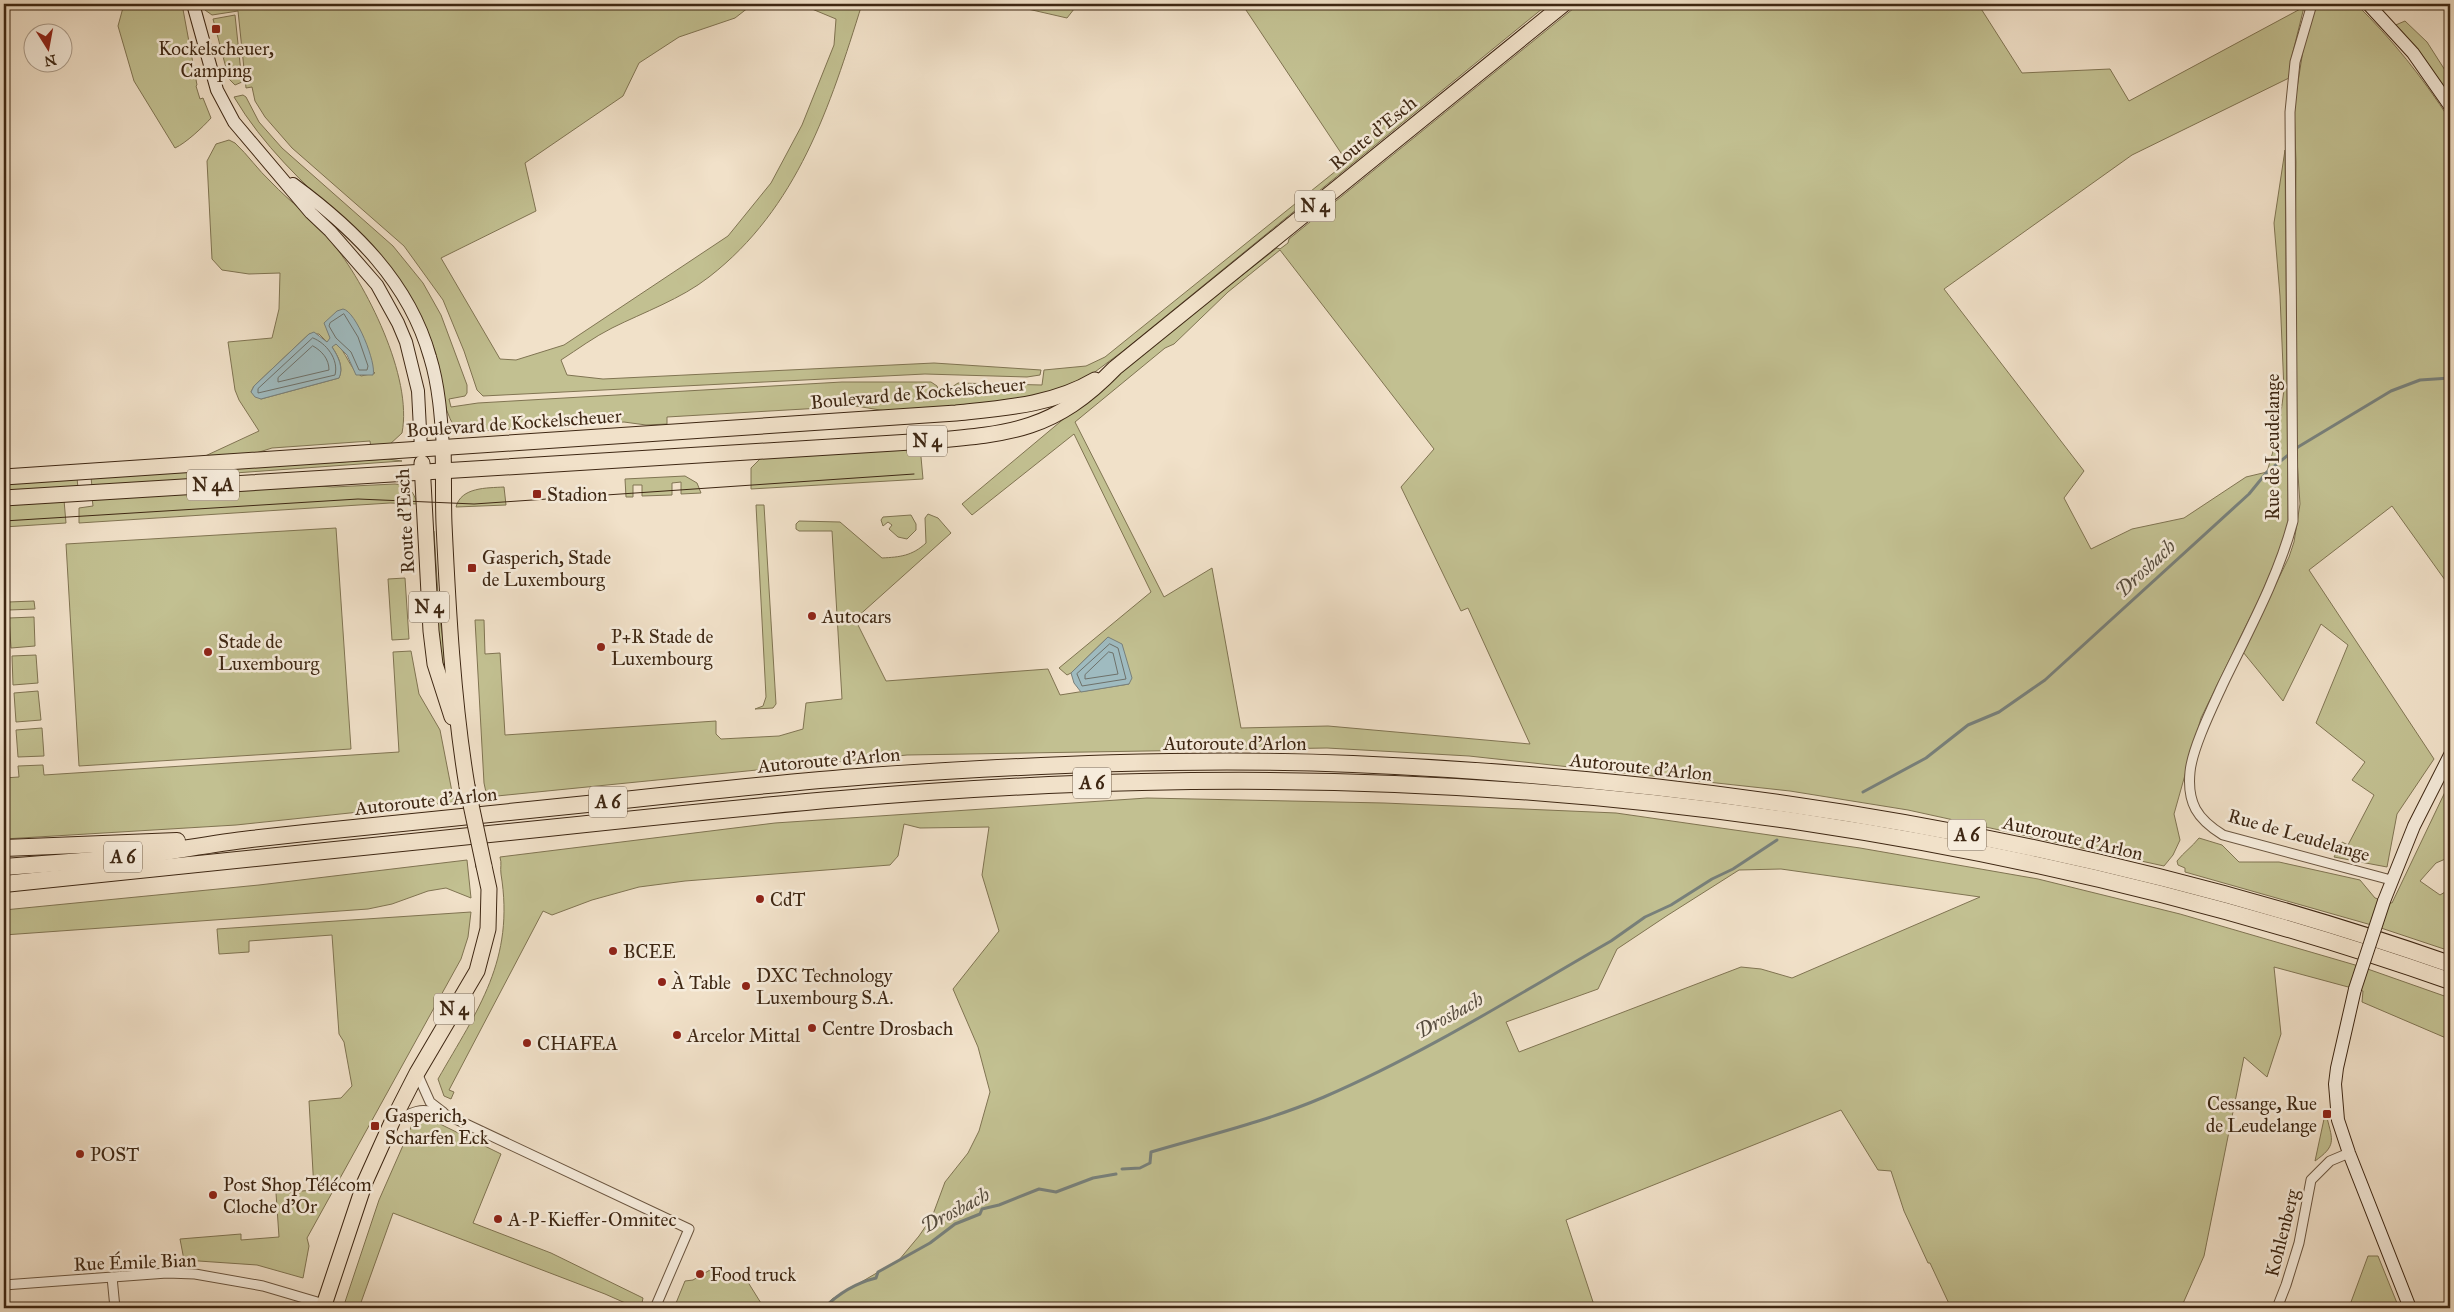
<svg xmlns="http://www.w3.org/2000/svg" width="2454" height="1312" font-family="'IM FELL Great Primer',serif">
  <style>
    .green { fill: #c2c091; stroke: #807452; fill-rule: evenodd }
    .water { fill: #9fbbc0; stroke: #78807b }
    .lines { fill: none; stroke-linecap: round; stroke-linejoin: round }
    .shore { stroke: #6e716a; stroke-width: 1 }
    .stream { stroke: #78807b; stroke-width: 3 }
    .street-casing { stroke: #6b5640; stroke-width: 11 }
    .secondary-casing { stroke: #3e2713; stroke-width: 14 }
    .primary-casing { stroke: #3e2713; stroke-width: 17 }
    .highway-casing { stroke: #3e2713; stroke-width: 18 }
    .street { stroke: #f6ecdc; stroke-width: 9 }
    .secondary { stroke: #f6ecdc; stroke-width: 12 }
    .primary { stroke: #f1e1c9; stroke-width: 15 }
    .highway { stroke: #f1e1c9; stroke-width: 16 }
    .tram { stroke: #3e2713; stroke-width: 1 }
    .secondary-bridge-casing { stroke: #3e2713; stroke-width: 14; stroke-linecap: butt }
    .primary-bridge-casing { stroke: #3e2713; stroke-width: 17; stroke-linecap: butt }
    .secondary-bridge { stroke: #f6ecdc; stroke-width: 12 }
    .primary-bridge { stroke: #f1e1c9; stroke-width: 15 }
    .poi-dot { fill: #8f2418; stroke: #f6ecdc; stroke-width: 2 }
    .labels { text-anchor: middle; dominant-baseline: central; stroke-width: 5; stroke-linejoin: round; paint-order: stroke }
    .shield { fill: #f6ecdc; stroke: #75624f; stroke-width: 1 }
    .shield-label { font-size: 18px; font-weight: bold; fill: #3e2713 }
    .poi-label { font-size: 19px; fill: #3e2713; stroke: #f6ecdc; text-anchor: start }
    .street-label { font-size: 19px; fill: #3e2713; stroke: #f6ecdc }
    .water-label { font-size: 20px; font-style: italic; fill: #564c3e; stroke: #f6ecdc }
  </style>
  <rect width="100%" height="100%" fill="#f1e1c9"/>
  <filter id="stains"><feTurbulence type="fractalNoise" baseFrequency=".004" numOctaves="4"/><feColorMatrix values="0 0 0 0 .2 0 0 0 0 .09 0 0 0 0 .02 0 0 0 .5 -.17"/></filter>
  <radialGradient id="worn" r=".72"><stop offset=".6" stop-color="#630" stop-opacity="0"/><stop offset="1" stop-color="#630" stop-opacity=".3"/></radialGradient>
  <g class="green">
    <path d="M 124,4 L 182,4 L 197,85 L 196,86 L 200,99 L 203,98 L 211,118 C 203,127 186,143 175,148 L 134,81 L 118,26 Z"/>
    <path d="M 202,4 L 753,4 L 735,18 L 679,37 L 639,63 L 623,96 L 525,163 L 536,211 L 441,258 L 500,359 L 516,360 L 564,345 L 728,236 L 771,183 L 802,125 L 834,45 L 836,19 L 800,4 L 862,4 C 830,106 798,208 709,277 C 681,299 644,312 612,328 C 594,337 578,349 561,360 L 567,375 L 603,379 L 934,363 L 1041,370 L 1040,375 L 1027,377 L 925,374 L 483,396 L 477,390 L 464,351 L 443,300 L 404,246 L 292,148 L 265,117 L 255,101 L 252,87 L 246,88 L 238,11 L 212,15 L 205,10 Z"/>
    <path d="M 1006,4 L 1078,4 L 1067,18 Z"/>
    <path d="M 1242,4 L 1548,4 L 1123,351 L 1076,386 L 1031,400 L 886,411 L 856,406 L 667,417 L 667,424 L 646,425 L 624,422 L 464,432 C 456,429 452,424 449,416 C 442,401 443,384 439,368 C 433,338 419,312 403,286 C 388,261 365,241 344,221 C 303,183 263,146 234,97 L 243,95 L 246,97 L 259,122 L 282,148 L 393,246 L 423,283 L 441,315 L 467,385 L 467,393 L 465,396 L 449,399 L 451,407 L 478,403 L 842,382 L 931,382 L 937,386 L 940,395 L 950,395 L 952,387 L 958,383 L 1042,385 L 1044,370 L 1086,366 L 1105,357 L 1347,162 Z"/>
    <path d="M 1579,4 L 1978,4 L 2022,73 L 2110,69 L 2129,101 L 2304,7 L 2291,60 L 2289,78 L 2132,155 L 1944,289 L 2084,471 L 2064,498 L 2091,549 L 2132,529 L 2184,518 L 2246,477 L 2267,472 L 2278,434 L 2284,390 L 2280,296 L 2274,223 L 2285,150 L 2288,526 L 2279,553 L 2259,599 L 2201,718 L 2174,814 L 2180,840 L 2173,855 L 2164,866 L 1908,810 L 1790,791 L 1469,756 L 1327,748 L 907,755 L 487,797 L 484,783 L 475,620 L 484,620 L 485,654 L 500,653 L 505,735 L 716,721 L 716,734 L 721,739 L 779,736 L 803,729 L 806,703 L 842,699 L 832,531 L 799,531 L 796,529 L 796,524 L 799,521 L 840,522 L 882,558 C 900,557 912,556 926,543 L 925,518 L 928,514 L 938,518 L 951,533 L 855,619 L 886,681 L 1048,669 L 1060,695 L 1129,684 L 1108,637 L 1071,673 L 1067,675 L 1059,668 L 1151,592 L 1074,434 L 972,515 L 962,504 L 1146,350 L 1277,248 L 1280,249 L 1288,243 L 1289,239 ZM 1280,250 L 1434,449 L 1401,487 L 1461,611 L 1468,608 L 1530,744 L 1328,726 L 1241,728 L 1212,568 L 1164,597 L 1075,422 L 1165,348 L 1174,344 L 1228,292 Z"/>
    <path d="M 2316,4 L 2356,4 C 2392,39 2423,78 2450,120 L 2450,587 L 2392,506 L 2309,570 L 2434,759 L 2397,814 L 2387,867 L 2334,857 L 2342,842 L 2348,845 L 2374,795 L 2352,780 L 2365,762 L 2316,723 L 2348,645 L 2321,624 L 2283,701 L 2243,652 L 2289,557 L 2294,542 L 2300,504 L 2294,415 L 2296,162 L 2294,107 L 2304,44 Z"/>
    <path d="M 235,15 L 242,82 L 235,85 L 229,79 L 213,19 Z"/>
    <path d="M 2405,21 L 2427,42 L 2450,78 L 2450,106 L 2391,27 Z"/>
    <path d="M 229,140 L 235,143 C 248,155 258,170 271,182 C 290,202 314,219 331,241 C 366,284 413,377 402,433 L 389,445 L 371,448 L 370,441 L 272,448 L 253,454 L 203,457 L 259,431 L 239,400 L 235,390 L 228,342 L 272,338 L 279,309 L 280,273 L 249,274 L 222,270 L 212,259 L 207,161 L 216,144 ZM 309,334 L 319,334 L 327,342 L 331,338 L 375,373 L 361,376 C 349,368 347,353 336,343 L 332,347 C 338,356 344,367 339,378 L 261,399 L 251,392 L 254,386 Z"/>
    <path d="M 920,446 L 923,479 L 751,489 L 751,468 L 762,457 Z"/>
    <path d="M 388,459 L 402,461 L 221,474 L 194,480 L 92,487 L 91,477 Z"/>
    <path d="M 685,476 L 697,483 L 701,493 L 681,494 L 681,482 L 672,483 L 672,495 L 642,496 L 642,485 L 633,485 L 633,497 L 626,497 L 625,479 Z"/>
    <path d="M 77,478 L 78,488 L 4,493 L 4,483 Z"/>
    <path d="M 395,484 C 408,485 414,491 417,504 L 390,503 L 79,523 L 79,508 L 93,506 L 92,497 L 306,485 L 333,487 Z"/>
    <path d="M 504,487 L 506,505 L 456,507 C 461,487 487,488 504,487 Z"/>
    <path d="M 64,500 L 66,523 L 4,527 L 4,503 Z"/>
    <path d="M 756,505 L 764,505 L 776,704 L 773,708 L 755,709 L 763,706 L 766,697 Z"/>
    <path d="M 911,515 L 916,524 L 916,530 L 907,539 L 898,537 L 889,529 L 892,525 L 888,522 L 883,526 L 881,520 L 883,517 Z"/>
    <path d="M 336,528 L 351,749 L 79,766 L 66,544 Z"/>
    <path d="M 430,531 L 434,531 L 439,612 L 448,676 L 445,677 L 439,652 Z"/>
    <path d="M 405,578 L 409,639 L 392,640 L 388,579 Z"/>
    <path d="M 34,601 L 35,609 L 9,610 L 8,602 Z"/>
    <path d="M 34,617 L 35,646 L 11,648 L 9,618 Z"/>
    <path d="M 411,651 L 419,694 L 440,730 L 454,802 L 236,825 L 4,839 L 4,778 L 19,777 L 18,766 L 43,765 L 44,775 L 399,752 L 393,652 Z"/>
    <path d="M 36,655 L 38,683 L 13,685 L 12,656 Z"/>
    <path d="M 38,691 L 41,720 L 16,722 L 14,693 Z"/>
    <path d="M 42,728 L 44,756 L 18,757 L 16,730 Z"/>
    <path d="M 2450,790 L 2450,857 L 2436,863 L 2420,881 L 2440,895 L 2450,889 L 2450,951 L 2375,926 L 2185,872 L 2185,868 L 2178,865 L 2177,861 C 2184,852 2192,847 2199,838 L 2222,845 L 2239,862 L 2279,862 L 2360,880 L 2375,898 L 2392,903 L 2445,792 Z"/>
    <path d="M 1147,798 L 1384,803 L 1616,813 L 1860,848 L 2038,879 L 2180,914 L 2362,967 L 2450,998 L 2450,1049 L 2446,1038 L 2362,1002 L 2363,991 L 2274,967 L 2281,1034 L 2267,1077 L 2244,1057 L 2204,1256 L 2181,1308 L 1951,1308 L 1930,1263 L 1928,1263 L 1904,1211 L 1891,1171 L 1878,1170 L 1841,1110 L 1566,1220 L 1595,1308 L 824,1308 L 832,1299 L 899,1260 L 919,1236 L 932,1217 L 945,1182 L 968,1153 L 979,1131 L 990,1092 L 978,1047 L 953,989 L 999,931 L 982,875 L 989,827 L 920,828 L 904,824 L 898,856 L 890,865 L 685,881 L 639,887 L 592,900 L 552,915 L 543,911 L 449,1090 L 454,1092 L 451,1099 L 444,1096 L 438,1079 C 478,1009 515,960 501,874 C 500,867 502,864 500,857 L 775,823 ZM 1781,869 L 1980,897 L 1792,978 L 1761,969 L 1741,967 L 1519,1052 L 1506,1022 L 1598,989 L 1617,949 L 1668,915 L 1739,870 Z"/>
    <path d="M 467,860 L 471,898 L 446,888 L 428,891 L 392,904 L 368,909 L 4,935 L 4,910 L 259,885 Z"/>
    <path d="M 471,912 L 468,937 L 461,959 L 307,1238 L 309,1246 L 303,1278 L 257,1265 L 184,1260 L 180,1239 L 241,1234 L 241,1240 L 279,1237 L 276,1193 L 314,1190 L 309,1101 L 341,1098 L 352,1086 L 344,1042 L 339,1034 L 332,935 L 249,941 L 249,952 L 219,954 L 217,929 Z"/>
    <path d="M 2327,1118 C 2333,1141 2336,1146 2315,1161 L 2324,1119 Z"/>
    <path d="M 423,1119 L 438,1123 L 501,1154 L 473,1223 L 551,1253 L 643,1298 L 641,1308 L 632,1308 L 632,1306 L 605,1294 L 393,1213 L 359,1308 L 343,1308 L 379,1200 L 412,1125 L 417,1121 Z"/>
    <path d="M 2368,1256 L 2378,1256 L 2399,1308 L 2360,1308 L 2351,1302 Z"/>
    <path d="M 715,1267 L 746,1279 L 764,1308 L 674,1308 L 685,1281 L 693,1280 Z"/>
  </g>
  <g class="water">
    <path d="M 343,309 C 356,311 377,364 373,375 L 356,375 L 347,355 L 336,344 L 332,347 C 338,356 344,368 339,378 L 261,399 L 255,397 L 251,392 L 254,386 L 309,334 L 314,332 L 327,342 L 330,338 L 324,323 L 337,311 Z"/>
    <path d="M 1108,637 L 1122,644 L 1132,678 L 1129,684 L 1081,692 L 1074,683 L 1071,673 Z"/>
  </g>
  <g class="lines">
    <g class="shore">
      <path d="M 344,314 L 358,337 L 368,366 L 367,370 L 359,370 L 351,352 L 336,338 L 329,326 L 330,323 Z"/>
      <path d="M 313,338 C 326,343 339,359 335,375 L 258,393 L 258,389 Z"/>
      <path d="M 313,346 C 322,351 329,359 329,370 L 278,382 L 278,378 Z"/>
      <path d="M 1110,644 L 1118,648 L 1126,679 L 1082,686 L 1077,674 Z"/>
      <path d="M 1109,652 L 1113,653 L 1118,674 L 1085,679 L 1085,675 Z"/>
    </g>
    <g class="stream">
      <path d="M 1863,792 L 1926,758 L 1968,725 L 1999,712 L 2045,680 L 2249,494 L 2267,472 L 2298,447 L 2391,391 L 2420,380 L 2450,378"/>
      <path d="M 1122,1169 L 1140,1168 L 1150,1163 L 1151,1152 C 1209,1135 1268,1121 1324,1097 C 1424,1054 1517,995 1611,941 L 1645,917 L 1671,905 L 1712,879 L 1733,869 L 1777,840"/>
      <path d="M 824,1308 C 838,1294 856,1283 876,1278 L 878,1272 L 930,1243 L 955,1224 L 980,1214 L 982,1209 L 999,1205 L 1039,1189 L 1056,1192 L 1093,1178 L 1116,1174"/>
    </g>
    <defs>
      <g id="street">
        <path d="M 2312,4 L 2295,62 L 2290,112 L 2293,521 C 2278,578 2248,632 2222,686 C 2212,708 2192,749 2190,772 C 2187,803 2197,819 2223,835 L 2391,880"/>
        <path d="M 2440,774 L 2450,777"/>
        <path d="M 417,1073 L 430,1102 L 443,1112"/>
        <path d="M 392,1122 C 417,1110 419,1107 447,1115 L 689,1229 L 655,1308"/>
        <path d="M 112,1277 L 115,1308"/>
        <path d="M 4,1285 L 167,1273 L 195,1274 L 263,1286 L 324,1304"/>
        <path d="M 2277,1308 L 2286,1285 L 2299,1243 L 2311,1180 L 2330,1161 L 2349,1153"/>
      </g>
      <g id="secondary">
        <path d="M 193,4 L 217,90 L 234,122 L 311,213 L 330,231 L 377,285 L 398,323 L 406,342 L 418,391 L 421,449"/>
        <path d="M 2368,4 L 2413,53 L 2450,106"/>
        <path d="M 293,184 C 354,229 409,282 430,357 C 439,386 441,417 443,448"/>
        <path d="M 2384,901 L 2414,826 L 2450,755"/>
        <path d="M 2355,989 L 2337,1068 L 2335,1084 L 2338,1120 L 2349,1153 L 2410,1308"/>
      </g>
      <g id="primary">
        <path d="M 443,448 C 444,473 443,499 444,524 C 448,609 453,702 467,786"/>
        <path d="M 422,463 L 431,631 L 435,664 L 452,717"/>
        <path d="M 4,477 L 956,413 C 1004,408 1053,405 1095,380"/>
        <path d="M 4,498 L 927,441 C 1010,434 1054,431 1115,368 L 1564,4"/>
        <path d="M 323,1308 L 365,1182 L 392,1122 L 417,1073 L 477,971 L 488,929 L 489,889 L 484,866"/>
      </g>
      <g id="highway">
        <path d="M 4,848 L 177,841"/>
        <path d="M 4,867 C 45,864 86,861 128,857 C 169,852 209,844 251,839 C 366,826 481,815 597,803 C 687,793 778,783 869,776 C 1030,765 1192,757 1353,764 C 1725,780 2098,841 2450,964"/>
        <path d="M 4,884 C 185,867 366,848 548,828 C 745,807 943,786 1142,782 C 1583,771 2033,835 2450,981"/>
      </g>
    </defs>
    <use href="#street" class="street-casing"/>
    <use href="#secondary" class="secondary-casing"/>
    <use href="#primary" class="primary-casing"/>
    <use href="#highway" class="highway-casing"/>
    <use href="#street" class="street"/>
    <use href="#secondary" class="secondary"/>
    <use href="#primary" class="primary"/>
    <use href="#highway" class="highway"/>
    <path class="tram" d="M 4,521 L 358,499 L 474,504 L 914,474"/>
    <defs>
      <path id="secondary-bridge" d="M 2355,989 L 2384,901"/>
      <path id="primary-bridge" d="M 467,786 L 484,866"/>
    </defs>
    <use href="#secondary-bridge" class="secondary-bridge-casing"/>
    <use href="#primary-bridge" class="primary-bridge-casing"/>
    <use href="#secondary-bridge" class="secondary-bridge"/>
    <use href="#primary-bridge" class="primary-bridge"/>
  </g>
  <g class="poi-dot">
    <rect x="211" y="24" width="10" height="10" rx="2.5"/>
    <rect x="532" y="489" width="10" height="10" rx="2.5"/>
    <rect x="467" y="563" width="10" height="10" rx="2.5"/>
    <circle cx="812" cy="616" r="5"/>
    <circle cx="601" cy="647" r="5"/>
    <circle cx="208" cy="652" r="5"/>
    <circle cx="760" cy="899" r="5"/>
    <circle cx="613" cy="951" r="5"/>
    <circle cx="662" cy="982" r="5"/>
    <circle cx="746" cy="986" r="5"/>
    <circle cx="812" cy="1028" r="5"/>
    <circle cx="677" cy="1035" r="5"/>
    <circle cx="527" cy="1043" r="5"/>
    <rect x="2322" y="1109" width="10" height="10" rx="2.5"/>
    <rect x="370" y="1121" width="10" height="10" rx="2.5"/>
    <circle cx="80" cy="1154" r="5"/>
    <circle cx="213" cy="1195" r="5"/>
    <circle cx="498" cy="1219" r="5"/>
    <circle cx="700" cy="1274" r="5"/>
  </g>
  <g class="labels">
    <g class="shield">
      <rect x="1295" y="190.5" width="40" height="31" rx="4"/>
      <rect x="907" y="425.5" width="40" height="31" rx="4"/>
      <rect x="187" y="469.5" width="52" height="31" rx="4"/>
      <rect x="409" y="591.5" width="40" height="31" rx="4"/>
      <rect x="1073" y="767.5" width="38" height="31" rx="4"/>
      <rect x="589" y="786.5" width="38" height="31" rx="4"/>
      <rect x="1948" y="819.5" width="38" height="31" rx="4"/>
      <rect x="104" y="841.5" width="38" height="31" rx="4"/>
      <rect x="434" y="993.5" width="40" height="31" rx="4"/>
    </g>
    <g class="shield-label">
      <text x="1315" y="206">N 4</text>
      <text x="927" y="441">N 4</text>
      <text x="213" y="485">N 4A</text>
      <text x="429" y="607">N 4</text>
      <text x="1092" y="783">A 6</text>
      <text x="608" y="802">A 6</text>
      <text x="1967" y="835">A 6</text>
      <text x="123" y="857">A 6</text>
      <text x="454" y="1009">N 4</text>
    </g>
    <g class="poi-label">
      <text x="216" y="48" text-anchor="middle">Kockelscheuer,<tspan x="216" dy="22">Camping</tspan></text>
      <text x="547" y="494">Stadion</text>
      <text x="482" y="557">Gasperich, Stade<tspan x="482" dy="22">de Luxembourg</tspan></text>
      <text x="822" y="616">Autocars</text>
      <text x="611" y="636">P+R Stade de<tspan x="611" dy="22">Luxembourg</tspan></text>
      <text x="218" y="641">Stade de<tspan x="218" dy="22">Luxembourg</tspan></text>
      <text x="770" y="899">CdT</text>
      <text x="623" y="951">BCEE</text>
      <text x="756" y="975">DXC Technology<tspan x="756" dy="22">Luxembourg S.A.</tspan></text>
      <text x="672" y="982">À Table</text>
      <text x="822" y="1028">Centre Drosbach</text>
      <text x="687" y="1035">Arcelor Mittal</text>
      <text x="537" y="1043">CHAFEA</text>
      <text x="2317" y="1103" text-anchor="end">Cessange, Rue<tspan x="2317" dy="22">de Leudelange</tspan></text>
      <text x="385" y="1115">Gasperich,<tspan x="385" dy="22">Scharfen Eck</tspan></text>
      <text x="90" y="1154">POST</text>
      <text x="223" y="1184">Post Shop Télécom<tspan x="223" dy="22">Cloche d'Or</tspan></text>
      <text x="508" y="1219">A-P-Kieffer-Omnitec</text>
      <text x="710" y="1274">Food truck</text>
    </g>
    <g class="street-label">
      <text transform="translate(1373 133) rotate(-39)">Route d'Esch</text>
      <text transform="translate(918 393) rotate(-5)">Boulevard de Kockelscheuer</text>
      <text transform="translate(514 423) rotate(-4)">Boulevard de Kockelscheuer</text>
      <text transform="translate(2272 447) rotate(-90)">Rue de Leudelange</text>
      <text transform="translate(405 521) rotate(-93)">Route d'Esch</text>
      <text x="1235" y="743">Autoroute d'Arlon</text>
      <text transform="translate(829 760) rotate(-5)">Autoroute d'Arlon</text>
      <text transform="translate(1641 767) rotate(6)">Autoroute d'Arlon</text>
      <text transform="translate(426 801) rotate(-6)">Autoroute d'Arlon</text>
      <text transform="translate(2299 835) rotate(16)">Rue de Leudelange</text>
      <text transform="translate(2073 838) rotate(13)">Autoroute d'Arlon</text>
      <text transform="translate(2282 1233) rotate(-76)">Kohlenberg</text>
      <text transform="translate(135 1262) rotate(-2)">Rue Émile Bian</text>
    </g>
    <g class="water-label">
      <text transform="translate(2145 568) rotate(-43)">Drosbach</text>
      <text transform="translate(1449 1015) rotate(-29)">Drosbach</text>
      <text transform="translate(955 1210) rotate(-28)">Drosbach</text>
    </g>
  </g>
  <rect width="2454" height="1312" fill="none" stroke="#f1e1c9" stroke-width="20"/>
  <rect x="5" y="5" width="2444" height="1302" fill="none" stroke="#3e2713" stroke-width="2.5"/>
  <rect x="10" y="10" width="2434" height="1292" fill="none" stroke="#3e2713"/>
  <g transform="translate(48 48) rotate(169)"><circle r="24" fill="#f6ecdc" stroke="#ac9d8c"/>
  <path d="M0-4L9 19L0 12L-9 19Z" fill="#8f2418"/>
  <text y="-8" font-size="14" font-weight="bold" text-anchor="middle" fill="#3e2713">N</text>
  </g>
  <rect width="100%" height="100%" filter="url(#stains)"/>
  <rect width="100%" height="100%" fill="url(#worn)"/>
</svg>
